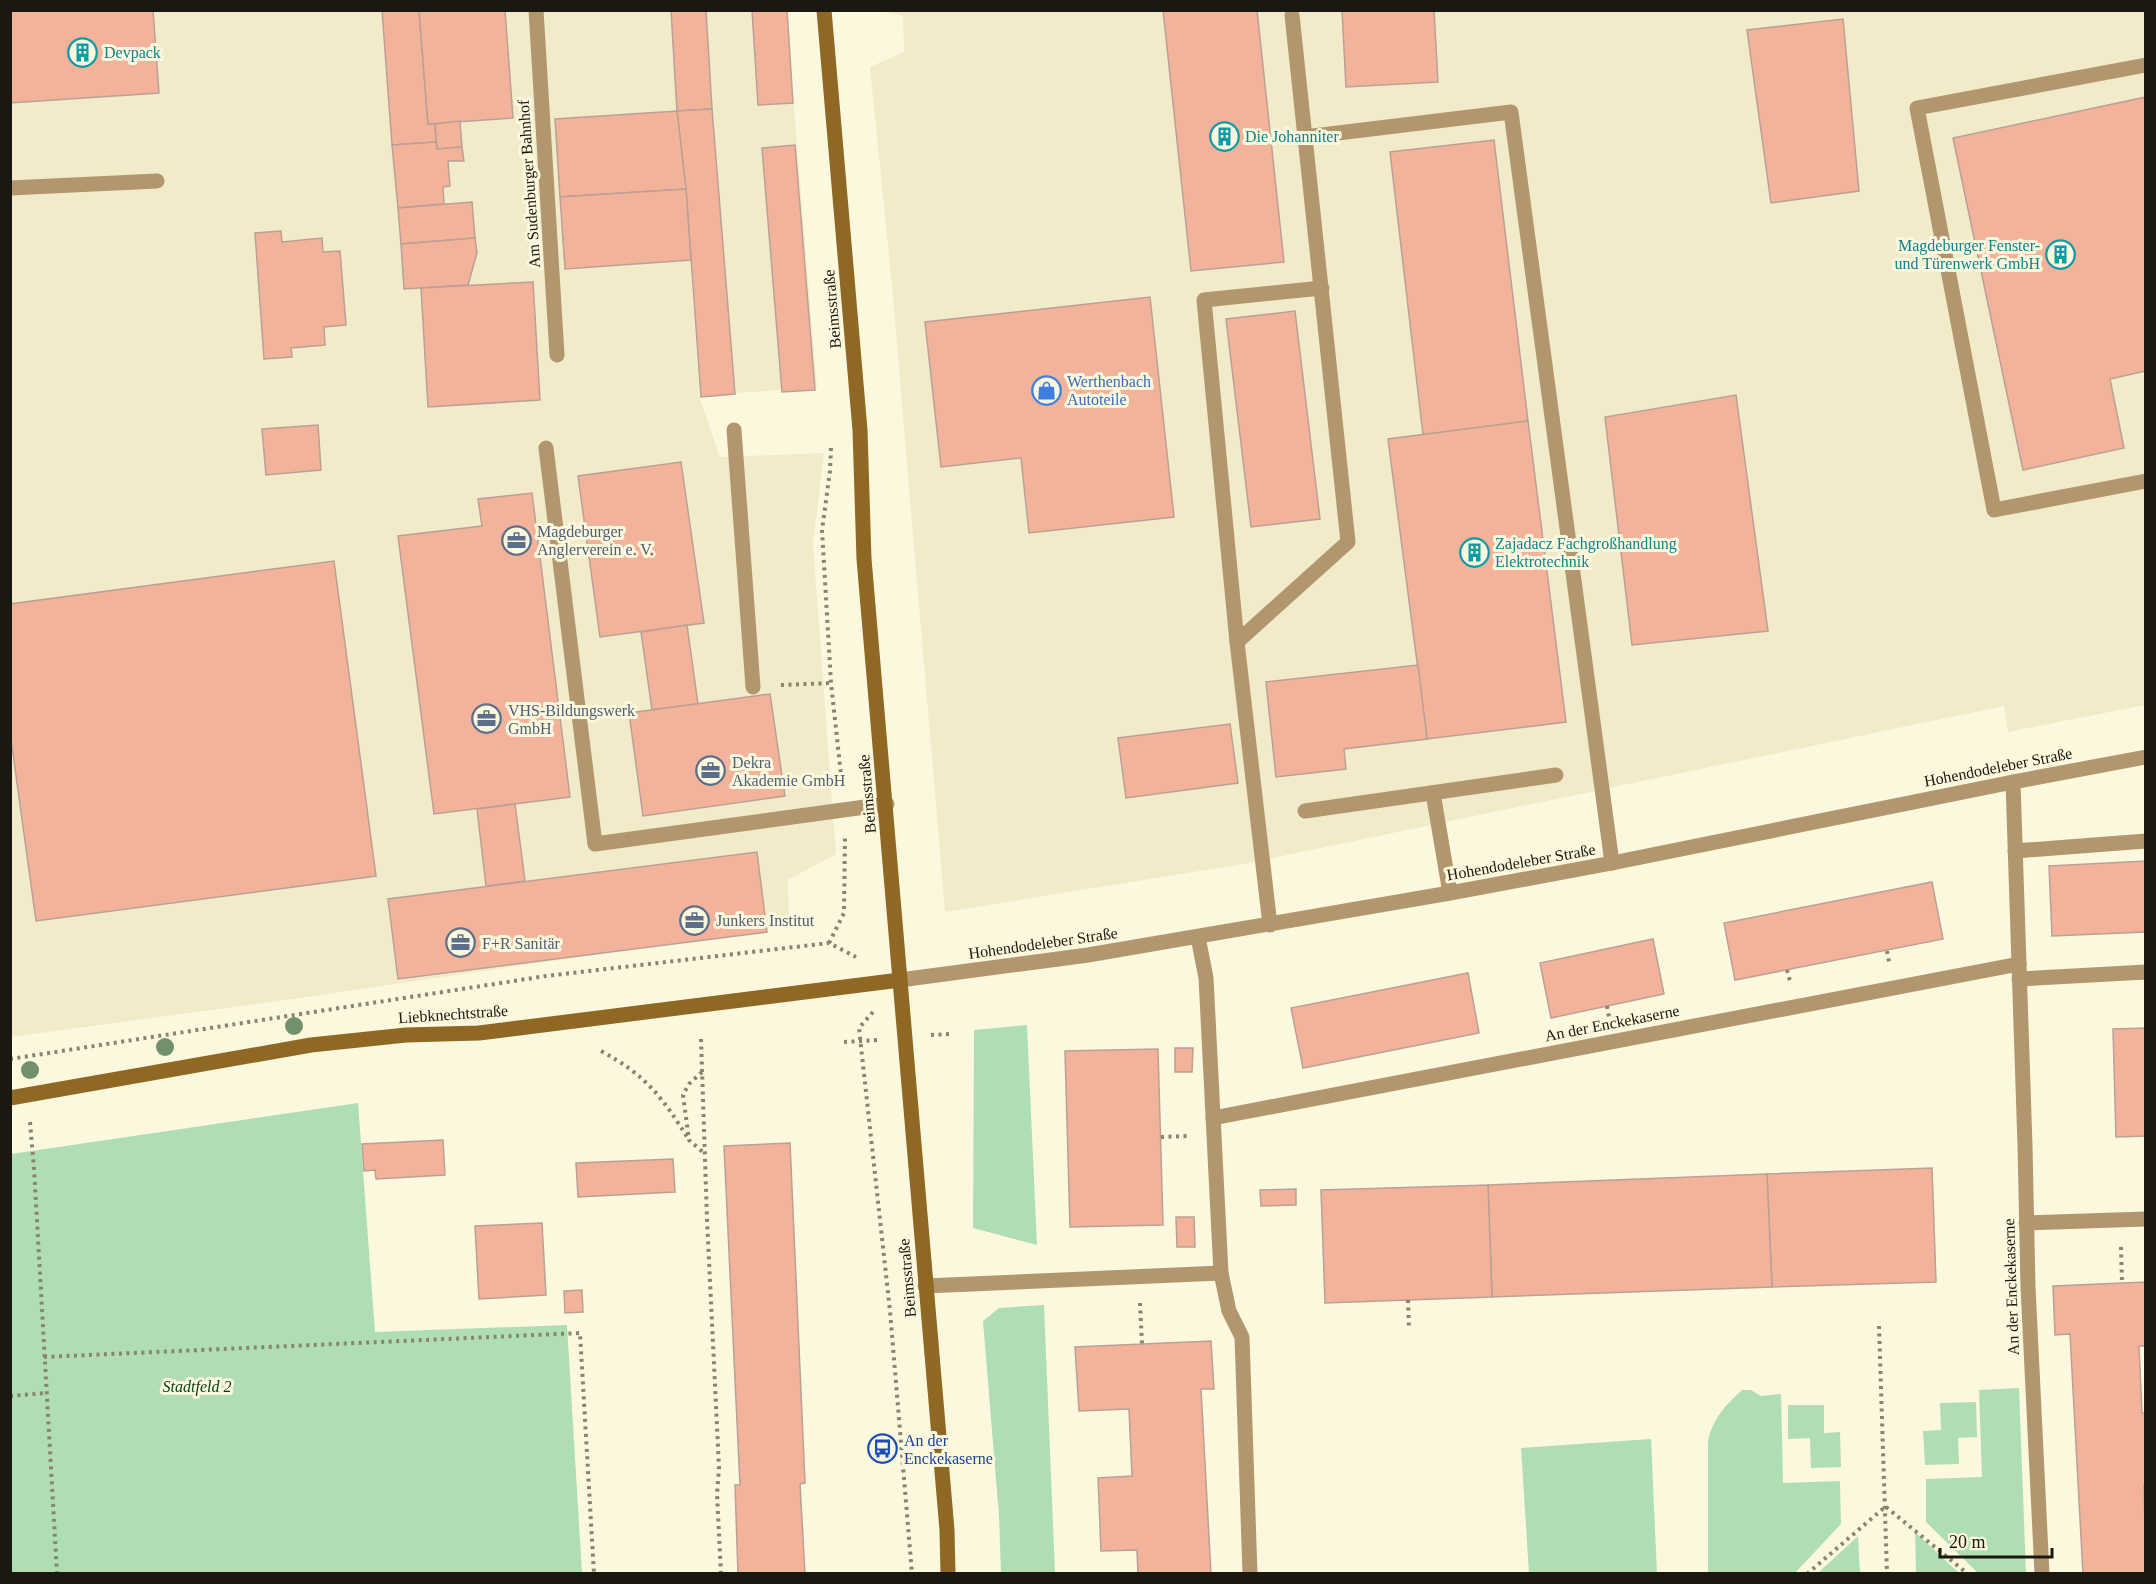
<svg xmlns="http://www.w3.org/2000/svg" width="2156" height="1584" font-family="'Times New Roman',serif">
  <style>
    .built { fill: #f1ebc9 }
    .green { fill: #afdeb5 }
    .building { fill: #f3b39a; stroke: #bba096; stroke-width: 1.5 }
    .lines { fill: none; stroke-linecap: round; stroke-linejoin: round }
    .path { stroke: #878473; stroke-width: 4; stroke-dasharray: 3 4.5; stroke-linecap: butt }
    .lane { stroke: #b2976e; stroke-width: 15 }
    .street { stroke: #b2976e; stroke-width: 15 }
    .secondary { stroke: #8f6824; stroke-width: 15 }
    .tree { fill: #71916e }
    .labels { text-anchor: middle; dominant-baseline: central; stroke-width: 6; stroke-linejoin: round; paint-order: stroke }
    .culture-label { font-size: 16px; fill: #0d838f; stroke: #fcf8dd; text-anchor: start }
    .street-label { font-size: 16px; fill: #1a180f; stroke: #fcf8dd }
    .shop-label { font-size: 16px; fill: #366cbe; stroke: #fcf8dd; text-anchor: start }
    .service-label { font-size: 16px; fill: #4e5e75; stroke: #fcf8dd; text-anchor: start }
    .park-label { font-size: 16px; font-style: italic; fill: #003c13; stroke: #fcf8dd }
    .transit-label { font-size: 16px; fill: #164399; stroke: #fcf8dd; text-anchor: start }
  </style>
  <rect width="100%" height="100%" fill="#fcf8dd"/>
  <g class="built">
    <path d="M 874,10 L 2145,11 L 2145,705 L 2008,732 L 2004,706 L 1243,864 L 945,912 L 892,286 L 870,67 L 904,52 L 903,16 Z"/>
    <path d="M 11,11 L 672,11 L 700,399 L 720,457 L 824,453 L 813,544 L 836,854 L 788,880 L 789,926 L 307,997 L 11,1037 Z"/>
    <path d="M 675,11 L 786,11 L 817,388 L 701,395 Z"/>
  </g>
  <g class="green">
    <path d="M 1027,1025 L 1037,1245 L 973,1228 L 974,1030 Z"/>
    <path d="M 358,1103 L 375,1332 L 567,1325 L 582,1573 L 11,1573 L 11,1154 Z"/>
    <path d="M 1044,1305 L 1055,1573 L 1001,1573 L 999,1516 L 983,1321 L 999,1308 Z"/>
    <path d="M 2019,1388 L 2026,1573 L 1978,1573 L 1926,1522 L 1926,1479 L 1982,1477 L 1979,1390 Z"/>
    <path d="M 1742,1390 L 1751,1390 L 1761,1396 L 1781,1394 L 1783,1483 L 1840,1481 L 1841,1524 L 1795,1573 L 1708,1573 L 1708,1441 C 1713,1418 1725,1406 1742,1390 Z"/>
    <path d="M 1976,1402 L 1977,1437 L 1958,1438 L 1959,1464 L 1925,1465 L 1923,1431 L 1941,1430 L 1940,1403 Z"/>
    <path d="M 1788,1405 L 1824,1405 L 1824,1433 L 1840,1432 L 1841,1467 L 1811,1468 L 1810,1438 L 1788,1439 Z"/>
    <path d="M 1651,1439 L 1657,1573 L 1529,1573 L 1521,1448 Z"/>
    <path d="M 1915,1532 L 1959,1573 L 1916,1573 Z"/>
    <path d="M 1858,1536 L 1860,1573 L 1818,1573 Z"/>
  </g>
  <g class="building">
    <path d="M 10,10 L 153,10 L 159,93 L 10,103 Z"/>
    <path d="M 382,10 L 419,10 L 428,124 L 435,124 L 436,142 L 392,145 Z"/>
    <path d="M 419,10 L 505,10 L 513,118 L 428,124 Z"/>
    <path d="M 671,10 L 706,10 L 712,109 L 677,111 Z"/>
    <path d="M 752,10 L 787,10 L 793,103 L 758,105 Z"/>
    <path d="M 1163,10 L 1257,10 L 1284,262 L 1191,271 Z"/>
    <path d="M 1342,10 L 1434,10 L 1438,82 L 1346,87 Z"/>
    <path d="M 1843,19 L 1859,191 L 1771,203 L 1747,30 Z"/>
    <path d="M 2146,97 L 2146,371 L 2110,379 L 2124,448 L 2023,470 L 1953,138 Z"/>
    <path d="M 712,109 L 735,394 L 701,397 L 686,189 L 677,111 Z"/>
    <path d="M 677,111 L 686,189 L 560,197 L 555,119 Z"/>
    <path d="M 460,121 L 462,147 L 437,149 L 435,124 Z"/>
    <path d="M 1494,140 L 1528,421 L 1423,435 L 1390,152 Z"/>
    <path d="M 436,142 L 437,149 L 462,147 L 464,161 L 448,161 L 450,186 L 443,187 L 444,204 L 398,208 L 392,145 Z"/>
    <path d="M 795,145 L 815,390 L 782,392 L 762,148 Z"/>
    <path d="M 686,189 L 691,260 L 565,269 L 560,197 Z"/>
    <path d="M 472,202 L 475,238 L 401,244 L 398,208 Z"/>
    <path d="M 281,231 L 282,242 L 322,238 L 323,252 L 340,251 L 346,325 L 324,327 L 325,345 L 291,348 L 292,357 L 264,359 L 255,233 Z"/>
    <path d="M 475,238 L 477,253 L 468,285 L 404,289 L 401,244 Z"/>
    <path d="M 533,282 L 540,400 L 428,407 L 421,288 Z"/>
    <path d="M 1150,297 L 1174,517 L 1029,533 L 1021,458 L 941,467 L 925,322 Z"/>
    <path d="M 1295,311 L 1320,519 L 1251,527 L 1226,319 Z"/>
    <path d="M 1736,395 L 1768,631 L 1632,645 L 1605,417 Z"/>
    <path d="M 1528,421 L 1566,722 L 1427,739 L 1388,439 Z"/>
    <path d="M 318,425 L 321,470 L 266,475 L 262,429 Z"/>
    <path d="M 681,462 L 704,623 L 600,637 L 578,476 Z"/>
    <path d="M 532,493 L 570,797 L 434,814 L 398,536 L 482,526 L 478,499 Z"/>
    <path d="M 334,561 L 376,876 L 36,921 L 10,732 L 10,604 Z"/>
    <path d="M 687,625 L 698,704 L 652,710 L 641,632 Z"/>
    <path d="M 1418,665 L 1427,739 L 1344,749 L 1346,769 L 1276,777 L 1266,682 Z"/>
    <path d="M 770,694 L 785,796 L 643,816 L 629,713 Z"/>
    <path d="M 1230,724 L 1238,783 L 1126,798 L 1118,738 Z"/>
    <path d="M 515,804 L 525,881 L 486,886 L 477,809 Z"/>
    <path d="M 757,852 L 767,932 L 398,979 L 388,899 Z"/>
    <path d="M 2146,861 L 2146,932 L 2052,936 L 2049,866 Z"/>
    <path d="M 1932,882 L 1943,939 L 1735,980 L 1724,923 Z"/>
    <path d="M 1653,939 L 1664,994 L 1551,1018 L 1540,963 Z"/>
    <path d="M 1468,973 L 1479,1033 L 1303,1068 L 1291,1008 Z"/>
    <path d="M 2146,1028 L 2146,1136 L 2116,1137 L 2113,1029 Z"/>
    <path d="M 1175,1048 L 1193,1048 L 1192,1072 L 1175,1072 Z"/>
    <path d="M 1158,1049 L 1163,1225 L 1070,1227 L 1065,1051 Z"/>
    <path d="M 443,1140 L 445,1175 L 376,1179 L 375,1170 L 364,1171 L 362,1144 Z"/>
    <path d="M 790,1143 L 805,1483 L 800,1484 L 805,1574 L 738,1574 L 735,1485 L 740,1485 L 724,1146 Z"/>
    <path d="M 673,1159 L 675,1192 L 578,1197 L 576,1163 Z"/>
    <path d="M 1932,1168 L 1936,1282 L 1772,1287 L 1767,1174 Z"/>
    <path d="M 1767,1174 L 1772,1287 L 1492,1297 L 1488,1185 Z"/>
    <path d="M 1488,1185 L 1492,1297 L 1325,1303 L 1321,1190 Z"/>
    <path d="M 1296,1189 L 1296,1205 L 1261,1206 L 1260,1190 Z"/>
    <path d="M 1176,1217 L 1194,1217 L 1195,1247 L 1177,1247 Z"/>
    <path d="M 542,1223 L 546,1295 L 479,1299 L 475,1226 Z"/>
    <path d="M 2146,1282 L 2146,1346 L 2139,1346 L 2142,1413 L 2146,1413 L 2146,1485 L 2144,1485 L 2146,1574 L 2083,1574 L 2070,1334 L 2055,1335 L 2053,1286 Z"/>
    <path d="M 582,1290 L 583,1312 L 565,1313 L 564,1291 Z"/>
    <path d="M 1211,1341 L 1214,1389 L 1201,1389 L 1211,1574 L 1138,1574 L 1137,1550 L 1101,1551 L 1098,1478 L 1132,1476 L 1129,1409 L 1079,1411 L 1075,1347 Z"/>
  </g>
  <g class="lines">
    <g class="path">
      <path d="M 831,448 L 830,471 L 822,530 L 831,683 L 842,784"/>
      <path d="M 781,685 L 831,683"/>
      <path d="M 829,943 L 844,913 L 845,837"/>
      <path d="M 1887,951 L 1889,962"/>
      <path d="M 1787,970 L 1790,981"/>
      <path d="M 1607,1006 L 1609,1017"/>
      <path d="M 873,1012 L 859,1028 L 890,1311 L 912,1574"/>
      <path d="M 931,1035 L 951,1034"/>
      <path d="M 701,1039 L 707,1219 L 719,1468 L 717,1494 L 721,1574"/>
      <path d="M 844,1042 L 879,1040"/>
      <path d="M 601,1051 C 646,1075 663,1098 689,1140"/>
      <path d="M 10,1059 L 546,976 L 829,943 L 856,957"/>
      <path d="M 702,1072 L 689,1084 L 683,1095 L 689,1140 L 705,1154"/>
      <path d="M 30,1122 L 34,1168 L 57,1574"/>
      <path d="M 1161,1137 L 1187,1136"/>
      <path d="M 2121,1247 L 2122,1283"/>
      <path d="M 1408,1300 L 1409,1330"/>
      <path d="M 1140,1303 L 1142,1344"/>
      <path d="M 1879,1326 L 1887,1574"/>
      <path d="M 44,1357 L 580,1333 L 594,1574"/>
      <path d="M 10,1396 L 46,1393"/>
      <path d="M 1886,1507 L 1968,1574"/>
      <path d="M 1807,1574 L 1885,1507"/>
    </g>
    <g class="lane">
      <path d="M 536,10 L 557,355"/>
      <path d="M 2146,65 L 1917,108 L 1994,510 L 2146,481"/>
      <path d="M 1305,137 L 1511,112 L 1612,863"/>
      <path d="M 10,188 L 157,181"/>
      <path d="M 734,430 L 753,687"/>
      <path d="M 546,448 L 595,844 L 887,804"/>
      <path d="M 1237,642 L 1348,542 L 1292,15"/>
      <path d="M 1433,793 L 1450,893"/>
      <path d="M 1305,811 L 1556,775"/>
      <path d="M 2015,851 L 2146,841"/>
      <path d="M 1270,925 L 1237,642 L 1204,300 L 1322,288"/>
      <path d="M 2019,979 L 2146,972"/>
      <path d="M 2026,1223 L 2146,1219"/>
    </g>
    <g class="street">
      <path d="M 2013,782 L 2025,1146 L 2028,1287 L 2042,1574"/>
      <path d="M 1198,937 L 1206,978 L 1221,1273 L 1229,1311 L 1242,1337 L 1250,1574"/>
      <path d="M 900,980 L 1088,955 L 1450,893 L 1612,863 L 2013,782 L 2146,757"/>
      <path d="M 1213,1118 L 2019,964"/>
      <path d="M 925,1286 L 1221,1273"/>
    </g>
    <g class="secondary">
      <path d="M 824,10 L 860,430 L 864,559 L 947,1530 L 948,1574"/>
      <path d="M 10,1098 L 311,1045 L 406,1035 L 479,1033 L 900,980"/>
    </g>
  </g>
  <g class="tree">
    <circle cx="294" cy="1026" r="9"/>
    <circle cx="165" cy="1047" r="9"/>
    <circle cx="30" cy="1070" r="9"/>
  </g>
  <defs>
    <symbol id="building-ring" viewBox="-11 -11 22 22"><circle r="9.5" fill="#fcf8dd" stroke="#0f9aa8" stroke-width="1.5"/><path d="M-4-6H4V6H1V3H-1V6H-4ZM-2.5-4.3h1.7v1.8h-1.7ZM.8-4.3h1.7v1.8H.8ZM-2.5-1h1.7V.8h-1.7ZM.8-1h1.7V.8H.8Z" fill="#0f9aa8"/></symbol>
    <symbol id="shop-ring" viewBox="-11 -11 22 22"><circle r="9.5" fill="#fcf8dd" stroke="#3f7fe0" stroke-width="1.5"/><path d="M-5-2.5h2.3a2.7 3.5 0 0 1 5.4 0H5L5.5 6h-11ZM-1.5-2.5h3a1.5 2.3 0 0 0-3 0Z" fill="#3f7fe0"/></symbol>
    <symbol id="office-ring" viewBox="-11 -11 22 22"><circle r="9.5" fill="#fcf8dd" stroke="#5c6f8a" stroke-width="1.5"/><path d="M-6-3h4V-5.5h4V-3h4V5H-6ZM-1-4.5V-3h2v-1.5ZM-6 0V1H6V0Z" fill="#5c6f8a"/></symbol>
    <symbol id="bus-ring" viewBox="-11 -11 22 22"><circle r="9.5" fill="#fcf8dd" stroke="#1a4fb4" stroke-width="1.5"/><path d="M-5-6H5V4H4V6H2V4H-2V6H-4V4H-5ZM-3.5-4V0h7V-4ZM-3.5 1.2v1.5H-2V1.2ZM2 1.2v1.5H3.5V1.2Z" fill="#1a4fb4"/></symbol>
  </defs>
  <g fill-rule="evenodd">
    <use href="#building-ring" x="66" y="36" width="33" height="33"/>
    <use href="#building-ring" x="1208" y="120" width="33" height="33"/>
    <use href="#building-ring" x="2044" y="238" width="33" height="33"/>
    <use href="#shop-ring" x="1030" y="374" width="33" height="33"/>
    <use href="#office-ring" x="500" y="524" width="33" height="33"/>
    <use href="#building-ring" x="1458" y="536" width="33" height="33"/>
    <use href="#office-ring" x="470" y="702" width="33" height="33"/>
    <use href="#office-ring" x="694" y="754" width="33" height="33"/>
    <use href="#office-ring" x="678" y="904" width="33" height="33"/>
    <use href="#office-ring" x="444" y="926" width="33" height="33"/>
    <use href="#bus-ring" x="866" y="1432" width="33" height="33"/>
  </g>
  <g class="labels">
    <g class="culture-label">
      <text x="104" y="52">Devpack</text>
      <text x="1245" y="136">Die Johanniter</text>
      <text x="2040" y="245" text-anchor="end">Magdeburger Fenster-<tspan x="2040" dy="18">und Türenwerk GmbH</tspan></text>
      <text x="1495" y="543">Zajadacz Fachgroßhandlung<tspan x="1495" dy="18">Elektrotechnik</tspan></text>
    </g>
    <g class="street-label">
      <text transform="translate(529 184) rotate(-94)">Am Sudenburger Bahnhof</text>
      <text transform="translate(832 309) rotate(-95)">Beimsstraße</text>
      <text transform="translate(1998 767) rotate(-11)">Hohendodeleber Straße</text>
      <text transform="translate(867 794) rotate(-95)">Beimsstraße</text>
      <text transform="translate(1521 862) rotate(-10)">Hohendodeleber Straße</text>
      <text transform="translate(1043 943) rotate(-8)">Hohendodeleber Straße</text>
      <text transform="translate(453 1014) rotate(-4)">Liebknechtstraße</text>
      <text transform="translate(1612 1023) rotate(-11)">An der Enckekaserne</text>
      <text transform="translate(907 1278) rotate(-95)">Beimsstraße</text>
      <text transform="translate(2011 1287) rotate(-92)">An der Enckekaserne</text>
    </g>
    <g class="shop-label">
      <text x="1067" y="381">Werthenbach<tspan x="1067" dy="18">Autoteile</tspan></text>
    </g>
    <g class="service-label">
      <text x="537" y="531">Magdeburger<tspan x="537" dy="18">Anglerverein e. V.</tspan></text>
      <text x="508" y="710">VHS-Bildungswerk<tspan x="508" dy="18">GmbH</tspan></text>
      <text x="732" y="762">Dekra<tspan x="732" dy="18">Akademie GmbH</tspan></text>
      <text x="716" y="920">Junkers Institut</text>
      <text x="482" y="943">F+R Sanitär</text>
    </g>
    <g class="park-label">
      <text x="197" y="1386">Stadtfeld 2</text>
    </g>
    <g class="transit-label">
      <text x="904" y="1440">An der<tspan x="904" dy="18">Enckekaserne</tspan></text>
    </g>
  </g>
  <rect width="2156" height="1584" fill="none" stroke="#1a180f" stroke-width="24"/>
  <path d="M1940 1548v9h112v-9" fill="none" stroke="#1a180f" stroke-width="3"/>
  <text x="1949" y="1548" font-size="18" fill="#1a180f" stroke="#fcf8dd" stroke-width="4.5" paint-order="stroke">20 m</text>
</svg>
